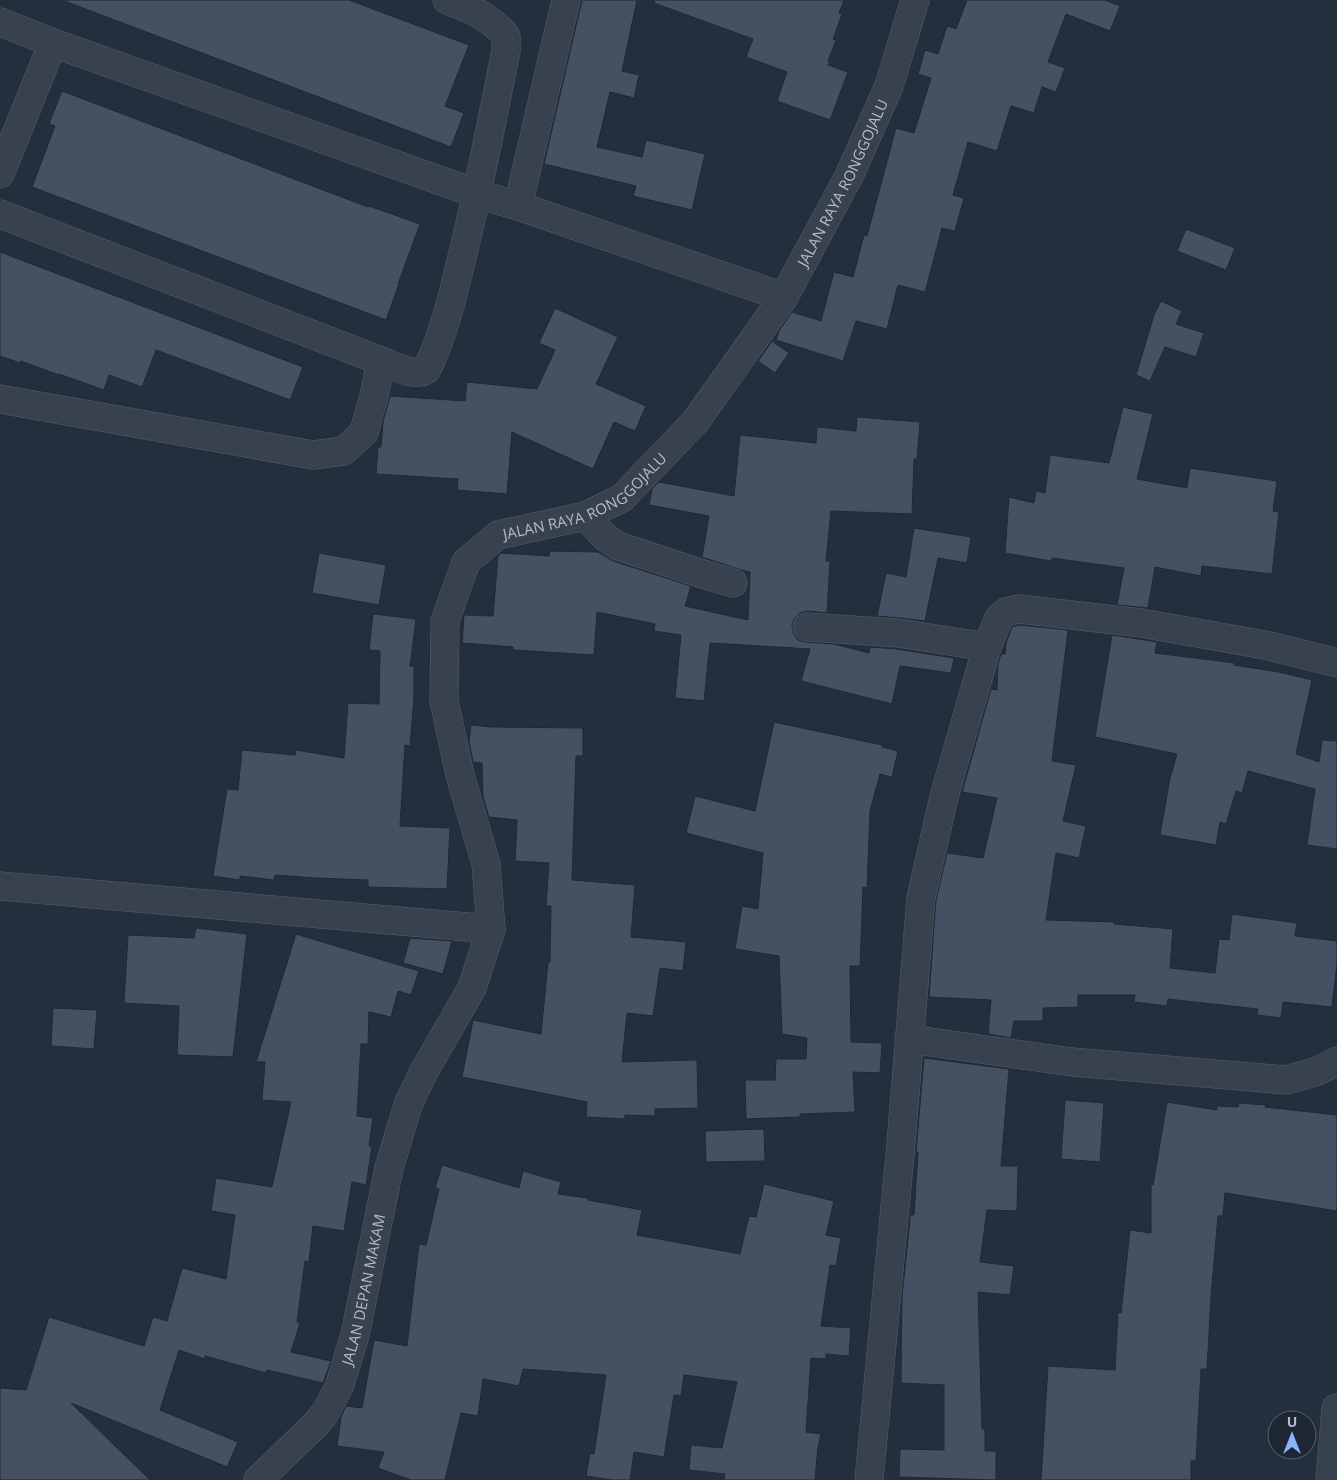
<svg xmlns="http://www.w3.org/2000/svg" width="1337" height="1480" font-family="'Open Sans',sans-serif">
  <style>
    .building { fill: #455162; stroke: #1f2835 }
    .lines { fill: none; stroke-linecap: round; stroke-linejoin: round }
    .minor-casing { stroke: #565f6c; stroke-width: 29 }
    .minor { stroke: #38414e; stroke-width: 28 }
    .labels { text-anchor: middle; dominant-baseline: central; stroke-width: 5; stroke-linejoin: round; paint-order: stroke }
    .street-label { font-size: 15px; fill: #b4bcc9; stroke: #1d2633 }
  </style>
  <rect width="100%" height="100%" fill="#242f3e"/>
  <g class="building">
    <path d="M 67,0 L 349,0 L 469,45 L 445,106 L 464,113 L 451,147 L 67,2 Z"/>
    <path d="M 582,0 L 637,0 L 622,71 L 639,75 L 634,98 L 610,92 L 597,147 L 642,157 L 646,140 L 705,154 L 692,210 L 633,196 L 636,186 L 544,164 Z"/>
    <path d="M 655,0 L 844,0 L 839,13 L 842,14 L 833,39 L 836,40 L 828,61 L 830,61 L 828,65 L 848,72 L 830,120 L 777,101 L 787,72 L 746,57 L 753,39 L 654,3 Z"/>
    <path d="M 967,0 L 1105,0 L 1120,6 L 1110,31 L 1066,14 L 1048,62 L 1065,68 L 1056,92 L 1042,87 L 1034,113 L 1011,106 L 997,151 L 968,142 L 953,195 L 964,198 L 955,231 L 942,228 L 925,292 L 898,285 L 887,329 L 856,321 L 843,361 L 776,340 L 779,331 L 792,312 L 821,321 L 834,272 L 853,277 L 864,235 L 867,236 L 896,128 L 914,133 L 931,78 L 918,74 L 925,50 L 938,54 L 947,26 L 956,29 Z"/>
    <path d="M 62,91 L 368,207 L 369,206 L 420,224 L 398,284 L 399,284 L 386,320 L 32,187 L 55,126 L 49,124 Z"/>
    <path d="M 1186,229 L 1235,248 L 1226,270 L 1177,251 Z"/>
    <path d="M 0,252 L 303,367 L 290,400 L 156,350 L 142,387 L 109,375 L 104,390 L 59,374 L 59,375 L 21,361 L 20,363 L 0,356 Z"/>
    <path d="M 1161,301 L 1182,311 L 1176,324 L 1204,333 L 1196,357 L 1165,347 L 1150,381 L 1136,375 L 1154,315 Z"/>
    <path d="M 555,308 L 618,337 L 596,384 L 646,406 L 635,431 L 614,422 L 593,469 L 512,432 L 507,494 L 457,490 L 458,479 L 376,474 L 378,447 L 381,447 L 383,422 L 390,396 L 465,401 L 467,382 L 537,389 L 555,350 L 539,343 Z"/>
    <path d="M 772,341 L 789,353 L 775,373 L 758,361 Z"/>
    <path d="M 1123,407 L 1153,414 L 1137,479 L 1187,488 L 1190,468 L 1277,481 L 1273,511 L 1279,512 L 1272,574 L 1202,566 L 1201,576 L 1155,567 L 1148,608 L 1117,605 L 1124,568 L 1052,558 L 1051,561 L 1005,553 L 1009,497 L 1034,503 L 1036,491 L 1045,493 L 1050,455 L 1109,463 Z"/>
    <path d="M 857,417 L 920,422 L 917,459 L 914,459 L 912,514 L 831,511 L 826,561 L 830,561 L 827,613 L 808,611 L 800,613 L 794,619 L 792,625 L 793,633 L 798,640 L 805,642 L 834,644 L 869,653 L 870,647 L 896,649 L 954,658 L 951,673 L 900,666 L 892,704 L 801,681 L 810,649 L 710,643 L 704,701 L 675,698 L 681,635 L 654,631 L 655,624 L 597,612 L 594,655 L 513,650 L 513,647 L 462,643 L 464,615 L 493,616 L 498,556 L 501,553 L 549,556 L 550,551 L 598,552 L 613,561 L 691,586 L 685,606 L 748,620 L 750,572 L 741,570 L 702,557 L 709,516 L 649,505 L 652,489 L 659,482 L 734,496 L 740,435 L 816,443 L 817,427 L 856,431 Z"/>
    <path d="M 914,528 L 971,537 L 967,563 L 938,558 L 925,621 L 900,618 L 877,616 L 886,573 L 906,577 Z"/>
    <path d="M 319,553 L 386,565 L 379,605 L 312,593 Z"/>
    <path d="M 373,614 L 416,619 L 410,666 L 414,666 L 414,697 L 410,746 L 405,745 L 400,826 L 450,828 L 447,889 L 368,887 L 368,880 L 315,878 L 275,875 L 274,880 L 240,876 L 240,880 L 213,876 L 227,789 L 238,790 L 242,750 L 295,755 L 296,750 L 344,758 L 348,703 L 379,704 L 380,651 L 369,650 Z"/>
    <path d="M 1020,625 L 1068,630 L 1052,761 L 1076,765 L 1063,821 L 1086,826 L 1079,858 L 1056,853 L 1046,920 L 1115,922 L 1114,924 L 1173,929 L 1170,968 L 1215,973 L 1219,939 L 1229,940 L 1232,914 L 1297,923 L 1295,936 L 1337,941 L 1337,964 L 1332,1007 L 1283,1002 L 1281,1018 L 1257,1015 L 1258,1009 L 1168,999 L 1167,1006 L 1134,1002 L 1135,995 L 1078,995 L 1078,1007 L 1043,1008 L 1043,1021 L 1014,1021 L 1011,1038 L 988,1034 L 991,1000 L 929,997 L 936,900 L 947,853 L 983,858 L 997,798 L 962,792 L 991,689 L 997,690 L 998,664 L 1001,654 L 1005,654 L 1006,643 L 1012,627 Z"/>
    <path d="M 1112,635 L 1157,642 L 1155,653 L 1235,663 L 1234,665 L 1279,672 L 1312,680 L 1296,754 L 1319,762 L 1322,740 L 1337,741 L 1337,849 L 1307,845 L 1315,789 L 1248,771 L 1242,793 L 1236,791 L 1226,824 L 1220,822 L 1216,845 L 1160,835 L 1170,778 L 1177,754 L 1095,737 Z"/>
    <path d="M 774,722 L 882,745 L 882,747 L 898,751 L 892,777 L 880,774 L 870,811 L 867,888 L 863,887 L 860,966 L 850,966 L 851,1042 L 882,1043 L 880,1073 L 853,1072 L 855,1112 L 800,1114 L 800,1117 L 746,1119 L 745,1080 L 775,1080 L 776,1059 L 806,1059 L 807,1038 L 782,1034 L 779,956 L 735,949 L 742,906 L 758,909 L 763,853 L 686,833 L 695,796 L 755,811 Z"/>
    <path d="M 471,725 L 491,727 L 583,728 L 583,756 L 576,756 L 572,880 L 635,885 L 631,937 L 686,942 L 683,971 L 660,968 L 653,1016 L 627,1013 L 622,1062 L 697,1060 L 698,1108 L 655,1109 L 655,1116 L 625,1115 L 625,1119 L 586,1117 L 587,1102 L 462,1077 L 473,1020 L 541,1034 L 548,962 L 550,962 L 551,906 L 546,906 L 549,863 L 515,861 L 517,820 L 489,817 L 483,797 L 482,763 L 473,762 L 469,741 Z"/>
    <path d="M 196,928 L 247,934 L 233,1057 L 177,1055 L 179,1006 L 124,1003 L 128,935 L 194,938 Z"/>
    <path d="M 296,934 L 419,971 L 411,995 L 398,991 L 391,1017 L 369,1012 L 368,1044 L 361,1044 L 357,1116 L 373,1118 L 369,1146 L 372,1147 L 366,1185 L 352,1182 L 344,1231 L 313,1226 L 309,1262 L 305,1261 L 297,1322 L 300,1323 L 291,1352 L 331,1361 L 323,1383 L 267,1370 L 266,1373 L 205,1356 L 205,1359 L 179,1350 L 160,1410 L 238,1442 L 227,1467 L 71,1403 L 150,1480 L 0,1480 L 0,1388 L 26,1390 L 49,1317 L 144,1346 L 153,1317 L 167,1321 L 182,1268 L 226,1279 L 235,1215 L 211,1211 L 216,1178 L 272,1187 L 291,1102 L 262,1100 L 265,1062 L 256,1062 Z"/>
    <path d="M 410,938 L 452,941 L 443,974 L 403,963 Z"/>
    <path d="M 53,1008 L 97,1010 L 94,1049 L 51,1046 Z"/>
    <path d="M 924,1058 L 1009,1069 L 1001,1166 L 1018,1166 L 1017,1211 L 987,1210 L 980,1262 L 1014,1266 L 1010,1295 L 978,1292 L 982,1429 L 985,1429 L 985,1451 L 996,1451 L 996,1480 L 899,1477 L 900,1449 L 944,1450 L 944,1385 L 901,1383 L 902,1296 L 910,1219 L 910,1215 L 914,1215 L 918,1152 L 916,1152 Z"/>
    <path d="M 1065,1100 L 1104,1103 L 1100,1162 L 1061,1159 Z"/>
    <path d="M 1167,1102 L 1217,1110 L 1217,1106 L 1238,1107 L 1239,1103 L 1266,1105 L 1265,1107 L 1337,1115 L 1337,1211 L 1225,1193 L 1223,1216 L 1218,1216 L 1211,1297 L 1207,1369 L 1201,1369 L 1196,1461 L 1191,1461 L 1191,1480 L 1041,1480 L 1048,1366 L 1115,1370 L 1118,1312 L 1121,1313 L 1130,1230 L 1151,1233 L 1151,1185 L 1153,1185 Z"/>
    <path d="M 764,1129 L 765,1161 L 706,1162 L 705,1131 Z"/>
    <path d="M 442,1165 L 519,1188 L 523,1171 L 561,1182 L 558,1194 L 588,1198 L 588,1200 L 642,1210 L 637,1235 L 740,1254 L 749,1216 L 756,1217 L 764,1184 L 834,1201 L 826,1235 L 841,1238 L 836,1266 L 830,1265 L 821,1326 L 851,1328 L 849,1356 L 826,1354 L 826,1359 L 811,1358 L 806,1432 L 821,1434 L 818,1447 L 815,1480 L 724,1480 L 725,1474 L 689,1470 L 691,1445 L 722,1448 L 737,1382 L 684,1375 L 681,1396 L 674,1395 L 664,1457 L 634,1452 L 630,1480 L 613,1480 L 586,1476 L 590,1453 L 594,1454 L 606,1375 L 523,1369 L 519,1386 L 483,1379 L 478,1416 L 461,1413 L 445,1480 L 411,1480 L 378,1468 L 384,1452 L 337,1446 L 341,1417 L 346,1406 L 362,1408 L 374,1340 L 407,1346 L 419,1244 L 426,1245 L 439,1189 L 435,1188 Z"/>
  </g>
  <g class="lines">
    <defs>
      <g id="minor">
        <path d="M 0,22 L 53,43 L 478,194 L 518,206 L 784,297"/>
        <path d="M 0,174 L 53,43"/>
        <path d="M 518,206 L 566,0"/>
        <path d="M 0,214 L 381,361 C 395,366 414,378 427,369 C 444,334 453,295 462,257 C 479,189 492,120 506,51 L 506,36 C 490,16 470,9 447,0"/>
        <path d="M 0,399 L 313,455 L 344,451 L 364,432 L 374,396 L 381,361"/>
        <path d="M 585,516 L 606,538 L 618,546 L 703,574 L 733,583"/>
        <path d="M 807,627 L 898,633 L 987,647"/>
        <path d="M 0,886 L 491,929"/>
        <path d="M 909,1039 L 1072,1062 L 1286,1080 L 1318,1071 L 1337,1061"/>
        <path id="s1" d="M 258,1480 L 316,1424 L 325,1413 L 339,1387 L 355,1335 L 389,1168 L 408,1105 L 423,1073 L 472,988 L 491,929 L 486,864 L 460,775 L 444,701 L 445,621 L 466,562 L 498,535 L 585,516 L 622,498 L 695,422 L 784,297 L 849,176 L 889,86 L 915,0"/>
        <path d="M 869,1480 L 901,1144 L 921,898 L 944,797 L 987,647 L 999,618 L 1006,612 L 1019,609 L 1141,623 L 1265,645 L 1337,663"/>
        <path d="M 1330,1480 L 1336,1408"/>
      </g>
    </defs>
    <use href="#minor" class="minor-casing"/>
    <use href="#minor" class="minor"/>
  </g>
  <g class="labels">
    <g class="street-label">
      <text stroke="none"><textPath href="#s1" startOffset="1546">JALAN RAYA RONGGOJALU</textPath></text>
      <text stroke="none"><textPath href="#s1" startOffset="1126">JALAN RAYA RONGGOJALU</textPath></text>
      <text stroke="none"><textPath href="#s1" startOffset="225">JALAN DEPAN MAKAM</textPath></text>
    </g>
  </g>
  <g transform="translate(1292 1435)"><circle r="24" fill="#1d2633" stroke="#59626f"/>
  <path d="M0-4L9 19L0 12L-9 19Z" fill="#8ab4f8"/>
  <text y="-8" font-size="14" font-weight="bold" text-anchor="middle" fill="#b4bcc9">U</text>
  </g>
</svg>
